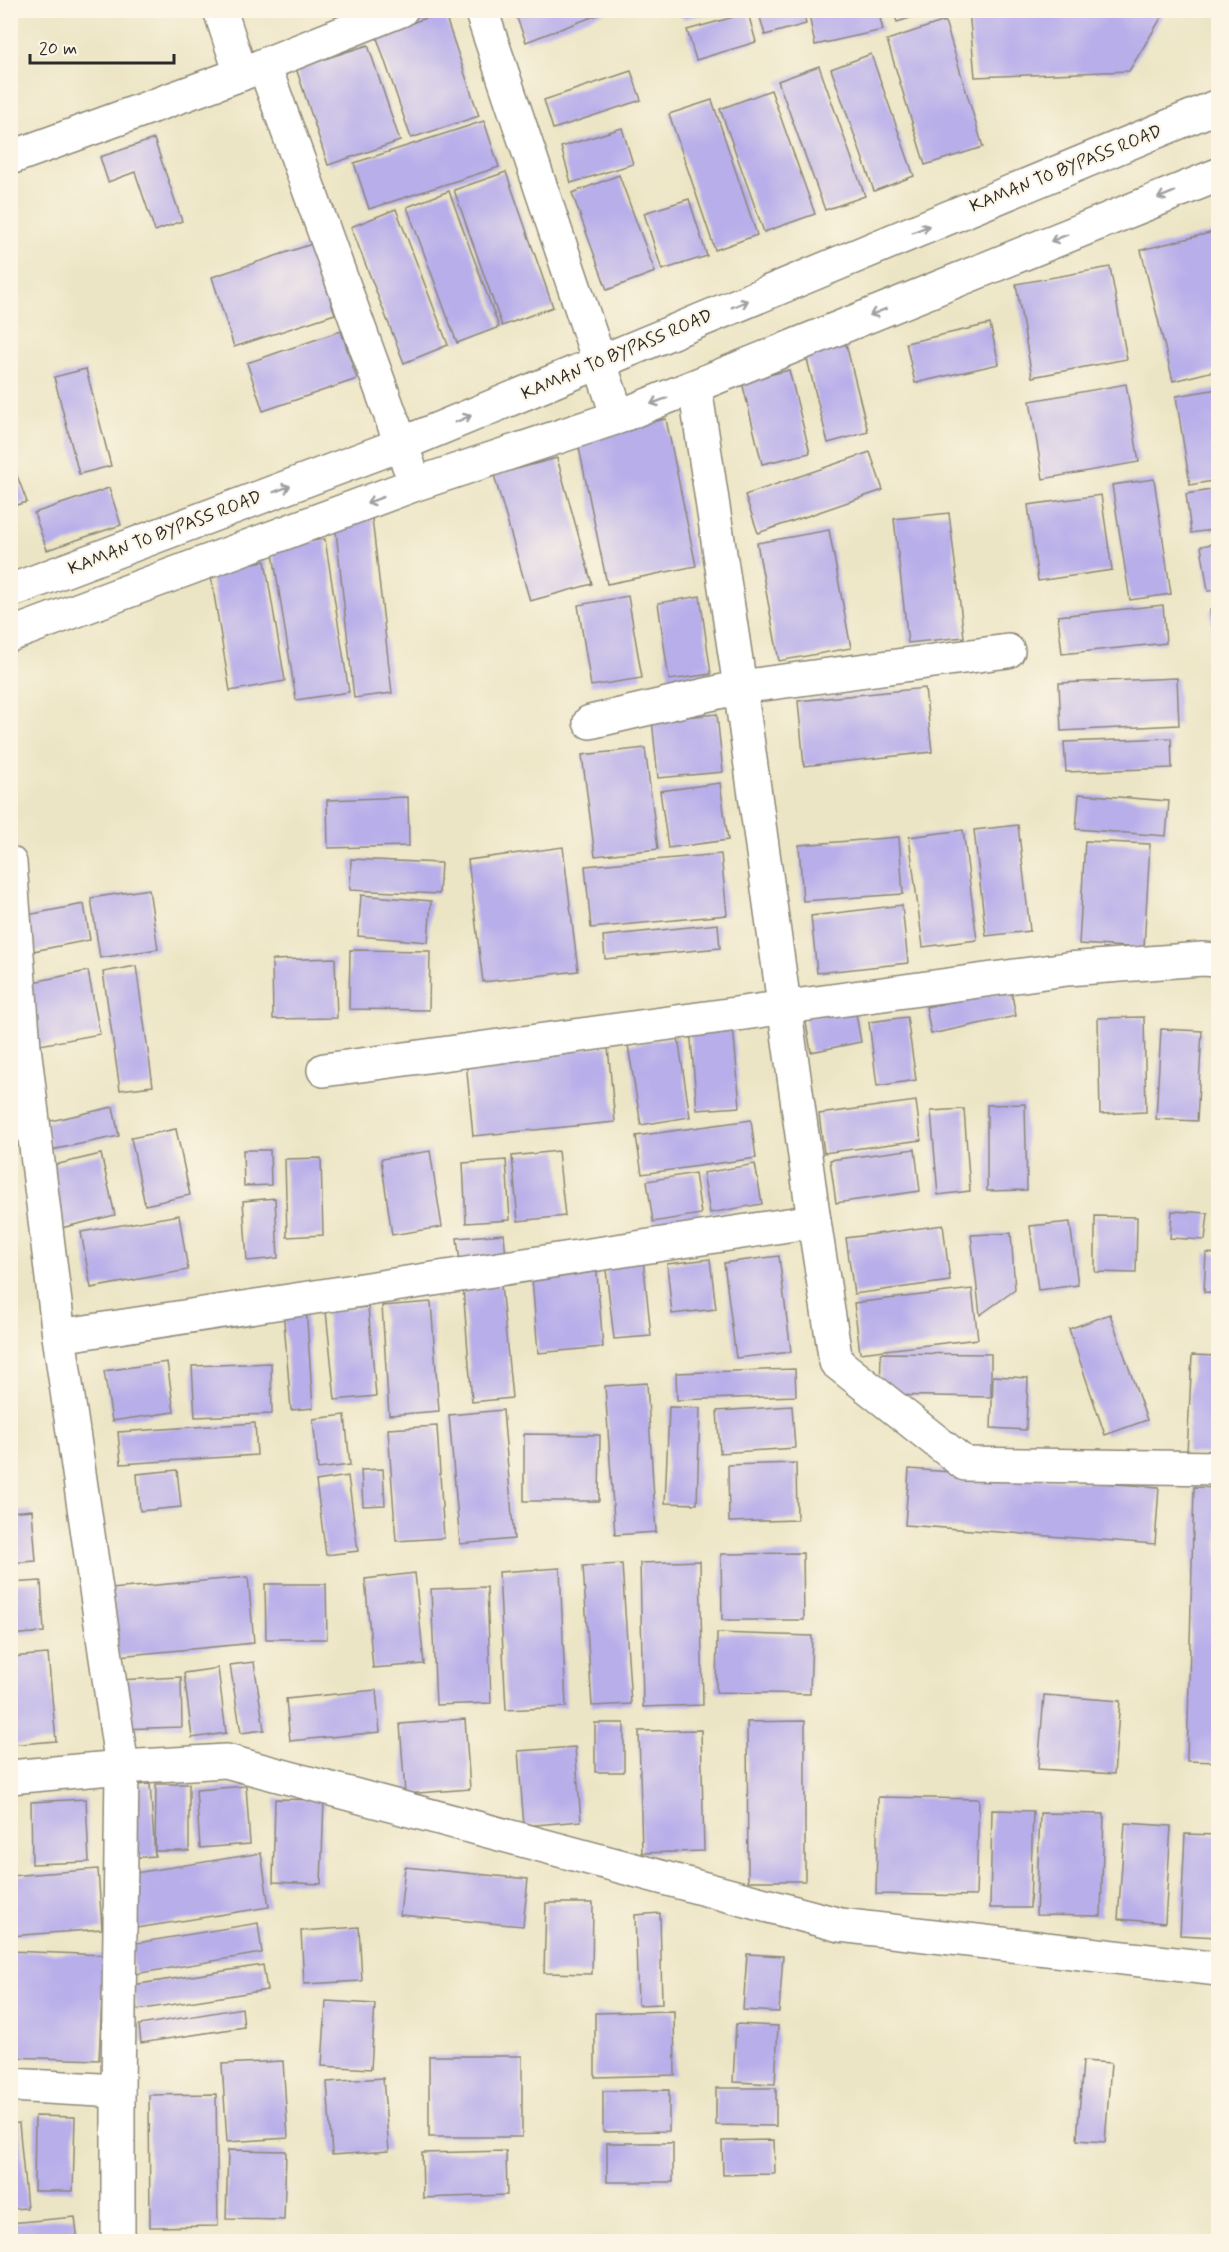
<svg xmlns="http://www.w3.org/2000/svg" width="1229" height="2252" font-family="Mynerve,sans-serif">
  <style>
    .building { fill: #b8aeea }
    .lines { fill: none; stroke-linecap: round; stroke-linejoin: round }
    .minor-casing { stroke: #8c8878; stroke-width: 36 }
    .minor { stroke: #fff; stroke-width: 33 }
    .oneway { stroke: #a0a0a0 }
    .labels { text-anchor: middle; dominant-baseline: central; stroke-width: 4.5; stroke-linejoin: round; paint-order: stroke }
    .street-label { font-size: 18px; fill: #2b2b2b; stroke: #fcf5e5 }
  </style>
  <rect width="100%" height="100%" fill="#fcf5e5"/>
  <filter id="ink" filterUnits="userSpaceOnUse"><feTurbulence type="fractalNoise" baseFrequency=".0167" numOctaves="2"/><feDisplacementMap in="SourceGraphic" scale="12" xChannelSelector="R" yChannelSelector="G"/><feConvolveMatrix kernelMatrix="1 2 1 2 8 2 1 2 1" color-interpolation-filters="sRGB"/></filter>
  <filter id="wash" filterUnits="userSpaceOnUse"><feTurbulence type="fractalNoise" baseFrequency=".008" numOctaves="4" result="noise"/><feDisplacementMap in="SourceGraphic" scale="24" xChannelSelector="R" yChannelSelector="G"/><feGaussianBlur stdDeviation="1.35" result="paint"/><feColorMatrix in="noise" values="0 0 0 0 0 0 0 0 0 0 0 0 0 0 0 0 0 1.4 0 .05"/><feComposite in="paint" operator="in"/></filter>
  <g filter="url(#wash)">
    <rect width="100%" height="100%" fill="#ece5c5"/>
    <g id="blocks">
      <g class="building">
        <path d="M 514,10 L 608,10 L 608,11 L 526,42 Z"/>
        <path d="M 681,10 L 716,10 L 716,11 L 683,19 Z"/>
        <path d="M 758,10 L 803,10 L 806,24 L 765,35 Z"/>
        <path d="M 808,10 L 878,10 L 883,30 L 815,45 Z"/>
        <path d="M 893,10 L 933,10 L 933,11 L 897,22 Z"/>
        <path d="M 969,10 L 1166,10 L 1129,71 L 975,77 Z"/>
        <path d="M 444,12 L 479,116 L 411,138 L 376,35 Z"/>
        <path d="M 748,13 L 756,42 L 696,60 L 687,30 Z"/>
        <path d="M 945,21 L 983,147 L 925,165 L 887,40 Z"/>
        <path d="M 368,45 L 400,141 L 328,165 L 296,68 Z"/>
        <path d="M 871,54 L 914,176 L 874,191 L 831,69 Z"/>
        <path d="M 819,66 L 865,196 L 825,210 L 778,81 Z"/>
        <path d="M 631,71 L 641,100 L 553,129 L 544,100 Z"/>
        <path d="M 771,90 L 815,214 L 764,232 L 720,109 Z"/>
        <path d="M 712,100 L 757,235 L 715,250 L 669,114 Z"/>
        <path d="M 484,121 L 499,167 L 369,209 L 354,163 Z"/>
        <path d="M 622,128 L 633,164 L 571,183 L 561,147 Z"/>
        <path d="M 154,139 L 182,221 L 155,231 L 135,172 L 108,182 L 100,157 Z"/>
        <path d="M 506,172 L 553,307 L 502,326 L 454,190 Z"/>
        <path d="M 619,175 L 655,272 L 607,290 L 572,193 Z"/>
        <path d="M 449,191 L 499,327 L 457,343 L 407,207 Z"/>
        <path d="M 689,199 L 707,256 L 662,270 L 644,213 Z"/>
        <path d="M 396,209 L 448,345 L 404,363 L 351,227 Z"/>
        <path d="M 1218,231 L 1218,370 L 1173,381 L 1141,250 Z"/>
        <path d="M 312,244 L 335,314 L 234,347 L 212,277 Z"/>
        <path d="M 1110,267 L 1127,359 L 1032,377 L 1016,284 Z"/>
        <path d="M 990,324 L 999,364 L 915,383 L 906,343 Z"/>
        <path d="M 341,331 L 357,379 L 263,411 L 247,363 Z"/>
        <path d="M 846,344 L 868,432 L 828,443 L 806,355 Z"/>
        <path d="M 86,369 L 111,466 L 79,474 L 54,377 Z"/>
        <path d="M 789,370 L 810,453 L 762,464 L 742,382 Z"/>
        <path d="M 1126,384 L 1139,462 L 1043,479 L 1030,401 Z"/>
        <path d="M 1218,389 L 1218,480 L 1190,485 L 1176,396 Z"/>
        <path d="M 666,419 L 696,566 L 607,584 L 577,438 Z"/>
        <path d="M 870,452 L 883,490 L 758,533 L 745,495 Z"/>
        <path d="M 10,457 L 27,502 L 10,507 Z"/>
        <path d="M 557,458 L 592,584 L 530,601 L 494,475 Z"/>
        <path d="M 1154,479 L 1171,594 L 1130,600 L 1112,485 Z"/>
        <path d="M 109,488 L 121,525 L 47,550 L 34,513 Z"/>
        <path d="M 1218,489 L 1218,529 L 1191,533 L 1186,494 Z"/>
        <path d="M 1101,495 L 1112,570 L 1038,581 L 1028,505 Z"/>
        <path d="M 949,513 L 964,637 L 908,643 L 894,519 Z"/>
        <path d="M 372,518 L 392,693 L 354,698 L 335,522 Z"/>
        <path d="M 829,530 L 851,648 L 779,661 L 757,543 Z"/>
        <path d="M 325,539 L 349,692 L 296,700 L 272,547 Z"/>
        <path d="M 1218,543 L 1218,590 L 1208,591 L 1201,546 Z"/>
        <path d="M 265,561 L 285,681 L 230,691 L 210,570 Z"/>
        <path d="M 628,596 L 642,678 L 591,686 L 578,605 Z"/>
        <path d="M 700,596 L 711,674 L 669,680 L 658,603 Z"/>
        <path d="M 1163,605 L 1166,643 L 1062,654 L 1058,616 Z"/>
        <path d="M 1218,609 L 1218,653 L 1217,653 L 1210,610 Z"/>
        <path d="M 1177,678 L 1179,725 L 1061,731 L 1059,683 Z"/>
        <path d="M 925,688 L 932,752 L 804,766 L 798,701 Z"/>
        <path d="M 717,714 L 723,772 L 658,778 L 652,720 Z"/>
        <path d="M 1171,738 L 1172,768 L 1066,772 L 1064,742 Z"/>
        <path d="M 645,748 L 658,849 L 595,856 L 582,755 Z"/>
        <path d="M 720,783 L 728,840 L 668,848 L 660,791 Z"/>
        <path d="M 1079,794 L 1169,801 L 1166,836 L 1076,829 Z"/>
        <path d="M 408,797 L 409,846 L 328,848 L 327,800 Z"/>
        <path d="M 1018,825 L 1030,931 L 986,936 L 974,830 Z"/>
        <path d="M 963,830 L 977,940 L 923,947 L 909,837 Z"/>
        <path d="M 899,837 L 903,894 L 803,901 L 799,845 Z"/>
        <path d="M 1085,841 L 1150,844 L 1144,948 L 1079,944 Z"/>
        <path d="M 563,847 L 578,971 L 483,982 L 468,860 Z"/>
        <path d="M 721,854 L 727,915 L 591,928 L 585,866 Z"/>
        <path d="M 351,859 L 441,863 L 439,894 L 350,890 Z"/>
        <path d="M 149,889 L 158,949 L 100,958 L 91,898 Z"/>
        <path d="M 361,895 L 431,901 L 428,942 L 358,936 Z"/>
        <path d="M 84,904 L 90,940 L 23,953 L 17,917 Z"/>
        <path d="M 902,905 L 908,963 L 817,973 L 811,916 Z"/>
        <path d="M 718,924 L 720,948 L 605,959 L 603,936 Z"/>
        <path d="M 350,950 L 430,951 L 429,1010 L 349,1009 Z"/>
        <path d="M 335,958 L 337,1018 L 273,1019 L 272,960 Z"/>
        <path d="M 136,966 L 153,1086 L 120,1090 L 103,972 Z"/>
        <path d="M 88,971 L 100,1034 L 35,1046 L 23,984 Z"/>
        <path d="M 1011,990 L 1016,1016 L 931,1034 L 926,1007 Z"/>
        <path d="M 855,1008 L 861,1042 L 811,1052 L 805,1017 Z"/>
        <path d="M 907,1017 L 916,1080 L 877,1086 L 869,1022 Z"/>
        <path d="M 1144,1017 L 1146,1112 L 1100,1114 L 1098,1018 Z"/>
        <path d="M 733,1024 L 740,1107 L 697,1110 L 690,1028 Z"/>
        <path d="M 1161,1029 L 1202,1031 L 1197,1121 L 1156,1119 Z"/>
        <path d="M 678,1037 L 690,1117 L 641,1125 L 628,1045 Z"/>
        <path d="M 608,1047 L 615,1122 L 473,1136 L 466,1061 Z"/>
        <path d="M 916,1101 L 921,1140 L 824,1153 L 819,1114 Z"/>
        <path d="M 1025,1104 L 1027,1190 L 987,1191 L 987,1105 Z"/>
        <path d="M 113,1107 L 119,1136 L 51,1150 L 46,1122 Z"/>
        <path d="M 964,1109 L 970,1191 L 938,1195 L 931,1111 Z"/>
        <path d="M 751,1120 L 756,1158 L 642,1174 L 636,1136 Z"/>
        <path d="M 176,1129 L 190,1195 L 145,1205 L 131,1138 Z"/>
        <path d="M 915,1149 L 920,1191 L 836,1203 L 830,1160 Z"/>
        <path d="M 243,1150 L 270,1150 L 271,1185 L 244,1186 Z"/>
        <path d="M 430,1151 L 442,1227 L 392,1235 L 381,1159 Z"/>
        <path d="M 558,1151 L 565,1216 L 518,1221 L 512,1156 Z"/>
        <path d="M 101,1154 L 115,1215 L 57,1229 L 42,1168 Z"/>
        <path d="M 321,1158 L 323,1235 L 287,1237 L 285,1159 Z"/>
        <path d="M 506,1160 L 510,1220 L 466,1223 L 463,1163 Z"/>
        <path d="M 755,1164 L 762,1204 L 710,1213 L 703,1173 Z"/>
        <path d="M 695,1173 L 701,1214 L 653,1222 L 647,1181 Z"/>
        <path d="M 275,1198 L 278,1258 L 247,1261 L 243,1201 Z"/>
        <path d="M 1172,1211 L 1208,1213 L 1205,1240 L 1170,1238 Z"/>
        <path d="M 179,1215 L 188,1270 L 91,1288 L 81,1232 Z"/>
        <path d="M 1095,1216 L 1137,1217 L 1136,1273 L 1095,1272 Z"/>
        <path d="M 1070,1222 L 1078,1285 L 1038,1290 L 1030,1226 Z"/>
        <path d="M 943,1225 L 950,1281 L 854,1294 L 846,1238 Z"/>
        <path d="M 1011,1233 L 1015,1290 L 980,1315 L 971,1235 Z"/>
        <path d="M 504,1234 L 506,1257 L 460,1262 L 457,1238 Z"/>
        <path d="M 1206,1253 L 1218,1254 L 1218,1293 L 1204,1292 Z"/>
        <path d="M 779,1256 L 791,1352 L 736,1358 L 724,1263 Z"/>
        <path d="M 643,1258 L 651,1336 L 614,1339 L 605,1261 Z"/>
        <path d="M 710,1259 L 716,1309 L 672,1314 L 667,1264 Z"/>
        <path d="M 596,1261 L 603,1347 L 538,1353 L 531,1266 Z"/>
        <path d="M 501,1285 L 512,1398 L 472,1402 L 463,1288 Z"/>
        <path d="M 972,1289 L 978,1339 L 860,1353 L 854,1303 Z"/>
        <path d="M 431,1302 L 439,1411 L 389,1415 L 382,1306 Z"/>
        <path d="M 306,1306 L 313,1408 L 291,1410 L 283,1309 Z"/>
        <path d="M 368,1307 L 376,1396 L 335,1400 L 326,1311 Z"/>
        <path d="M 1110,1314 L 1147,1420 L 1105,1435 L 1069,1329 Z"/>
        <path d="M 881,1353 L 991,1354 L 991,1397 L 880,1395 Z"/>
        <path d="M 1192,1355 L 1218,1356 L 1218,1454 L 1187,1453 Z"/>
        <path d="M 167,1362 L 174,1412 L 112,1421 L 104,1371 Z"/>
        <path d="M 271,1363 L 272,1414 L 195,1417 L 192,1366 Z"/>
        <path d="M 795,1369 L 796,1396 L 677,1400 L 676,1373 Z"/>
        <path d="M 993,1376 L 1028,1378 L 1026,1430 L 991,1428 Z"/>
        <path d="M 647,1383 L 656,1532 L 615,1535 L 605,1386 Z"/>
        <path d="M 792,1406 L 795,1448 L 720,1453 L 717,1411 Z"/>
        <path d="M 669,1407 L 700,1408 L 697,1504 L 665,1503 Z"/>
        <path d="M 503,1410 L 514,1539 L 460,1544 L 449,1415 Z"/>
        <path d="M 345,1415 L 350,1465 L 318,1469 L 313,1419 Z"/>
        <path d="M 255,1423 L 257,1455 L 121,1464 L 118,1432 Z"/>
        <path d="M 437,1426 L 444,1538 L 396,1541 L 388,1429 Z"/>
        <path d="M 524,1434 L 600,1435 L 599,1501 L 524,1501 Z"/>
        <path d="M 796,1463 L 797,1520 L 729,1522 L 728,1465 Z"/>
        <path d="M 383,1469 L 385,1505 L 363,1506 L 361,1470 Z"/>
        <path d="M 909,1469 L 1159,1487 L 1155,1544 L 905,1525 Z"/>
        <path d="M 177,1470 L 181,1507 L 140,1511 L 137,1474 Z"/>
        <path d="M 348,1476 L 358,1551 L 326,1555 L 316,1481 Z"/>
        <path d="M 1194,1487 L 1218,1488 L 1218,1762 L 1187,1761 Z"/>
        <path d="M 32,1510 L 36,1561 L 10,1563 L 10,1512 Z"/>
        <path d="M 803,1553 L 804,1620 L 722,1620 L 721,1554 Z"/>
        <path d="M 700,1561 L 703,1705 L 643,1707 L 640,1563 Z"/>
        <path d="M 622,1564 L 631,1704 L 592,1706 L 583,1566 Z"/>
        <path d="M 560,1568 L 566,1707 L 506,1710 L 499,1572 Z"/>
        <path d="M 415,1573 L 424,1664 L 373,1668 L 365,1579 Z"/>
        <path d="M 248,1577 L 254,1643 L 118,1656 L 111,1589 Z"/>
        <path d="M 41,1581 L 44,1632 L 10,1635 L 10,1583 Z"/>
        <path d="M 265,1584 L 326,1584 L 327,1639 L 266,1639 Z"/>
        <path d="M 487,1587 L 491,1703 L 436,1705 L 431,1589 Z"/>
        <path d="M 717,1633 L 812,1636 L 810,1694 L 716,1692 Z"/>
        <path d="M 48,1654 L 56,1741 L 10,1745 L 10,1657 Z"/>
        <path d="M 254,1662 L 264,1730 L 241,1733 L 230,1665 Z"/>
        <path d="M 218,1668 L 226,1733 L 192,1738 L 184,1673 Z"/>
        <path d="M 181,1677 L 182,1727 L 118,1729 L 116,1680 Z"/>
        <path d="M 376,1690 L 380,1732 L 290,1741 L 286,1699 Z"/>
        <path d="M 1044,1695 L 1120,1701 L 1114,1774 L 1038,1769 Z"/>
        <path d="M 465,1719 L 470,1789 L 405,1794 L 400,1724 Z"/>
        <path d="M 805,1721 L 805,1881 L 748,1881 L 747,1722 Z"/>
        <rect x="595" y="1723" width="29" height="49"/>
        <path d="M 701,1730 L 704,1851 L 642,1853 L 639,1731 Z"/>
        <path d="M 575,1747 L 581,1821 L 524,1826 L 518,1751 Z"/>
        <path d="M 150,1784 L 155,1856 L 126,1858 L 122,1786 Z"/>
        <path d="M 156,1784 L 189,1784 L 189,1851 L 155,1851 Z"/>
        <path d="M 246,1786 L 250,1844 L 200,1848 L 196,1790 Z"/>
        <path d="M 878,1797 L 979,1799 L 976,1896 L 876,1894 Z"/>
        <path d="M 86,1799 L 89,1862 L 32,1864 L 31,1802 Z"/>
        <path d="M 275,1799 L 324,1800 L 321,1884 L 273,1882 Z"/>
        <path d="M 992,1810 L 1033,1811 L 1030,1908 L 990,1908 Z"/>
        <path d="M 1040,1813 L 1104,1814 L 1101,1916 L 1036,1915 Z"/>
        <path d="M 1125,1823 L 1171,1826 L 1165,1923 L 1118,1919 Z"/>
        <path d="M 1185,1834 L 1218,1835 L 1218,1937 L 1180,1935 Z"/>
        <path d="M 261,1853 L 269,1907 L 131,1929 L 122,1875 Z"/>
        <path d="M 405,1867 L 528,1879 L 523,1926 L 400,1915 Z"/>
        <path d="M 98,1869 L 102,1929 L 10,1936 L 10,1876 Z"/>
        <path d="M 546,1903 L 593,1903 L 592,1974 L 544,1973 Z"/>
        <path d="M 660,1913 L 662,2004 L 638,2005 L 635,1915 Z"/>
        <path d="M 258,1923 L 262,1953 L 135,1974 L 130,1944 Z"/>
        <path d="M 359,1927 L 362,1981 L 304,1984 L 301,1931 Z"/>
        <path d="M 10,1951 L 104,1955 L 99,2060 L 10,2057 Z"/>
        <path d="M 747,1954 L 783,1956 L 779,2012 L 743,2010 Z"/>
        <path d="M 263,1965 L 267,1990 L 137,2010 L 133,1985 Z"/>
        <path d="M 326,2001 L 375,2004 L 371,2069 L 322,2066 Z"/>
        <path d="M 242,2008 L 244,2027 L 141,2043 L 139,2025 Z"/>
        <path d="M 674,2011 L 675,2075 L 595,2077 L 595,2013 Z"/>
        <path d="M 736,2024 L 778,2026 L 775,2084 L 733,2082 Z"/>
        <rect x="429" y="2056" width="93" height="81"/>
        <path d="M 283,2061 L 288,2138 L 227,2142 L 222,2064 Z"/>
        <path d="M 1083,2061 L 1111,2063 L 1105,2142 L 1077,2140 Z"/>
        <path d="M 383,2078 L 389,2151 L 332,2155 L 327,2082 Z"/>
        <path d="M 716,2088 L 776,2088 L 776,2126 L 716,2125 Z"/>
        <path d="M 669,2090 L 669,2131 L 603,2132 L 603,2091 Z"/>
        <path d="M 216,2094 L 218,2226 L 150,2227 L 149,2095 Z"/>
        <path d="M 35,2116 L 75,2117 L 73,2191 L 34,2191 Z"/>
        <path d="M 19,2123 L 27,2208 L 10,2209 L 10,2124 Z"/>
        <path d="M 774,2140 L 775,2174 L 723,2175 L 722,2141 Z"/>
        <rect x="607" y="2143" width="66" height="39"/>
        <path d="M 228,2150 L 286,2151 L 284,2220 L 226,2219 Z"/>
        <path d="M 506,2151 L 507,2195 L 423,2198 L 422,2153 Z"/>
        <path d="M 75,2217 L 78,2242 L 10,2242 L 10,2223 Z"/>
      </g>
    </g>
  </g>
  <g filter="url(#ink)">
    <use href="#blocks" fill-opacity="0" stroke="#8c8878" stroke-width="1.5"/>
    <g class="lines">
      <defs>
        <g id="minor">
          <path d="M 220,10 L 241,74"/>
          <path d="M 481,10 L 618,417"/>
          <path d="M 264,65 L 409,466"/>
          <path d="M 10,158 L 241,74 L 401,10"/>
          <path d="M 695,387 L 740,687 L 814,1221 L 836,1362 L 965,1464 L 1218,1468"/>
          <path d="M 10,591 L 402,444 L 1218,106"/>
          <path d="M 10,635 L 416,484 L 618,417 L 1218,175"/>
          <path d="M 590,722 L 740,687 L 1008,651"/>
          <path d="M 10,863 L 24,1047 L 59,1336 L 122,1767 L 118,2091 L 10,2085"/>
          <path d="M 324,1070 L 1067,969 L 1202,959 L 1218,960"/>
          <path d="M 59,1336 L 814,1221"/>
          <path d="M 10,1777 L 122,1767 L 226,1761 L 840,1925 L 1218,1969"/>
          <path d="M 118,2091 L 118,2242"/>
        </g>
      </defs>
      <use href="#minor" class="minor-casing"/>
      <use href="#minor" class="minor"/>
    </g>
    <defs><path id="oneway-shaft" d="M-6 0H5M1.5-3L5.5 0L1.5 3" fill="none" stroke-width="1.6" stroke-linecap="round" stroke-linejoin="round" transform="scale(1.5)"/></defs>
    <g class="oneway">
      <use href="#oneway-shaft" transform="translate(1166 195) rotate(158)"/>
      <use href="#oneway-shaft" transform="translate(921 229) rotate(-22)"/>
      <use href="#oneway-shaft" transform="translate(1059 238) rotate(158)"/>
      <use href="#oneway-shaft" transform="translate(740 304) rotate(-22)"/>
      <use href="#oneway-shaft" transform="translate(878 312) rotate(158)"/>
      <use href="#oneway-shaft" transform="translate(659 401) rotate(159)"/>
      <use href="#oneway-shaft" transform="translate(463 419) rotate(-23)"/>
      <use href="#oneway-shaft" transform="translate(282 489) rotate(-21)"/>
      <use href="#oneway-shaft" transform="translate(375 500) rotate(160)"/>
    </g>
  </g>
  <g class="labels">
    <g class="street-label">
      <text transform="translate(1066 169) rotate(-22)">KAMAN TO BYPASS ROAD</text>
      <text transform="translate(617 355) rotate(-23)">KAMAN TO BYPASS ROAD</text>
      <text transform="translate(165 533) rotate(-21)">KAMAN TO BYPASS ROAD</text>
    </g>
  </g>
  <rect width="1229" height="2252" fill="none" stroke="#fcf5e5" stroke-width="36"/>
  <path d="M30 54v9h144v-9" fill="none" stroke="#2b2b2b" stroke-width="3"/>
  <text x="39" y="54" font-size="18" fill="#2b2b2b" stroke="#fcf5e5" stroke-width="4.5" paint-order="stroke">20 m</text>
</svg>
